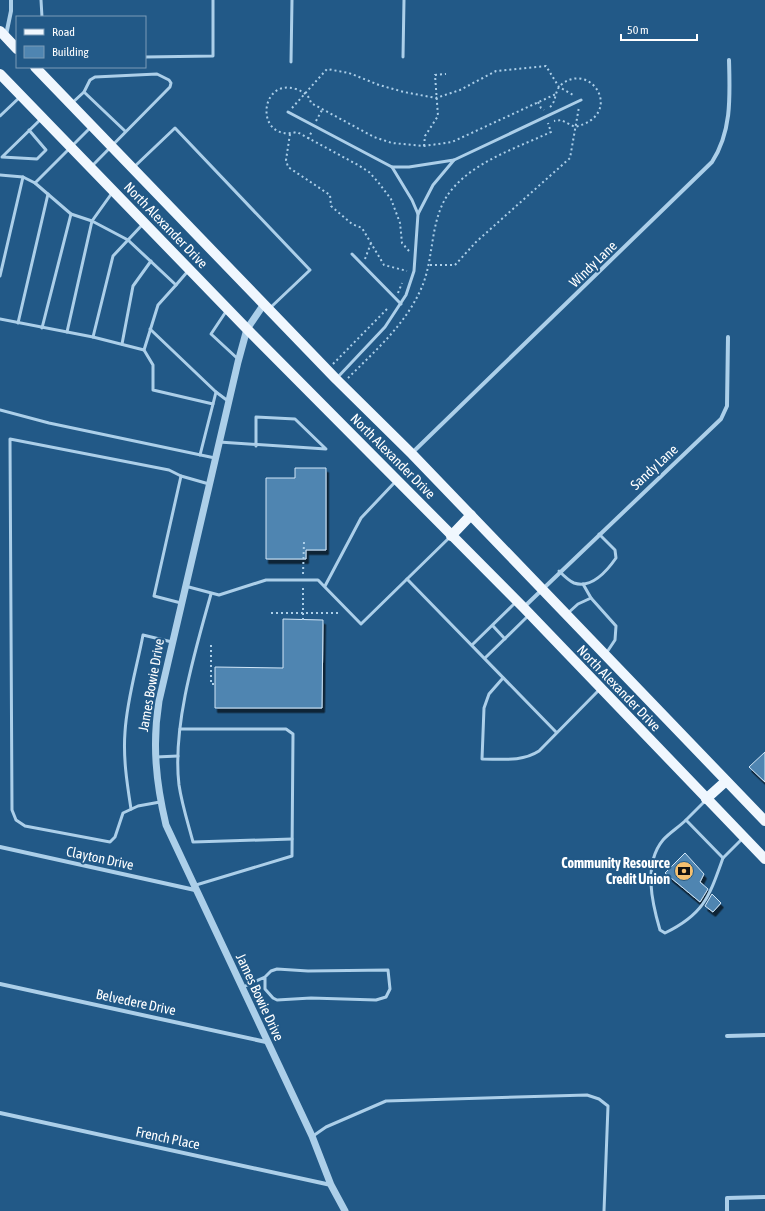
<svg xmlns="http://www.w3.org/2000/svg" width="765" height="1211" font-family="'Asap Condensed',sans-serif">
  <style>
    .building { fill: #4f85b1; stroke: #d1e6f7; filter: url(#shadow) }
    .lines { fill: none; stroke-linecap: round; stroke-linejoin: round }
    .path { stroke: #accfe9; stroke-width: 2; stroke-dasharray: 2 3; stroke-linecap: butt }
    .service { stroke: #accfe9; stroke-width: 3 }
    .minor { stroke: #accfe9; stroke-width: 4 }
    .tertiary { stroke: #accfe9; stroke-width: 7 }
    .primary { stroke: #f0f7fe; stroke-width: 10 }
    .labels { text-anchor: middle; dominant-baseline: central; stroke-width: 4; stroke-linejoin: round; paint-order: stroke }
    .street-label { font-size: 14px; fill: #fff; stroke: #225987 }
    .poi-label { font-size: 14px; font-weight: bold; fill: #fff; stroke: #225987; text-anchor: end }
  </style>
  <defs>
    <filter id="shadow"><feDropShadow dx="2.5" dy="4.5" stdDeviation="0" flood-color="#0009"/></filter>
  </defs>
  <rect width="100%" height="100%" fill="#225987"/>
  <g class="building">
    <path d="M 295,468 L 326,468 L 326,550 L 306,550 L 306,559 L 266,559 L 266,478 L 295,478 Z"/>
    <path d="M 283,619 L 323,620 L 322,708 L 215,708 L 215,667 L 283,668 Z"/>
    <path d="M 765,752 L 765,782 L 749,767 Z"/>
    <path d="M 685,853 L 704,874 L 700,882 L 708,889 L 700,902 L 665,873 Z"/>
    <path d="M 712,894 L 721,903 L 713,912 L 705,906 Z"/>
  </g>
  <g class="lines">
    <g class="path">
      <path d="M 538,102 L 541,108 L 544,110"/>
      <path d="M 550,107 C 557,101 554,90 562,84 C 592,61 625,115 575,127 L 561,120 L 554,121"/>
      <path d="M 292,108 L 327,69 L 349,73 L 379,85 L 404,92 L 436,98 L 460,90 L 496,71 L 546,66 L 559,87 L 575,96"/>
      <path d="M 316,121 L 322,110"/>
      <path d="M 290,134 L 286,160 L 288,167 L 330,195 L 331,206 L 352,224 L 362,228 L 384,265 L 407,271"/>
      <path d="M 308,139 L 312,131"/>
      <path d="M 424,146 L 425,136 L 438,116 L 435,75 L 446,74"/>
      <path d="M 409,251 L 402,243 L 400,223 L 391,199 L 378,182 L 369,172 L 358,165 L 297,132 C 254,143 259,77 296,89 C 304,92 309,95 311,103 L 374,137 L 392,143 L 424,146 L 452,142 L 556,94"/>
      <path d="M 365,259 L 371,243"/>
      <path d="M 430,265 L 455,265 L 476,242 L 570,158 L 579,107"/>
      <path d="M 398,293 L 402,283"/>
      <path d="M 333,364 L 389,307"/>
      <path d="M 348,378 C 375,351 405,325 421,289 C 436,256 428,215 454,187 C 478,160 519,147 551,132 L 548,123"/>
      <path d="M 303,574 L 304,542"/>
      <path d="M 271,613 L 341,613"/>
      <path d="M 303,620 L 303,587"/>
      <path d="M 211,645 L 211,684 L 215,684"/>
    </g>
    <g class="service">
      <path d="M 41,0 L 42,17"/>
      <path d="M 145,57 L 213,56 L 213,0"/>
      <path d="M 403,57 L 404,0"/>
      <path d="M 291,62 L 292,0"/>
      <path d="M 84,92 L 125,131"/>
      <path d="M 72,103 L 84,92 L 90,80 L 95,77 L 157,74 L 169,80 L 171,83 L 170,87 L 92,166"/>
      <path d="M 288,112 L 392,167 L 412,200 L 418,214"/>
      <path d="M 0,116 L 20,97"/>
      <path d="M 29,130 L 46,150 L 37,159 L 2,157 L 41,119"/>
      <path d="M 134,167 L 175,128 L 310,270 L 270,308"/>
      <path d="M 392,167 L 409,167 L 454,160"/>
      <path d="M 0,175 L 23,177 L 35,183 L 91,127"/>
      <path d="M 35,183 L 71,214 L 92,221 L 128,240 L 176,285 L 158,305 L 144,350 L 153,365 L 153,390 L 213,404 L 200,455"/>
      <path d="M 352,254 L 401,304"/>
      <path d="M 0,276 L 23,177"/>
      <path d="M 176,285 L 188,271"/>
      <path d="M 227,310 L 211,334 L 238,359"/>
      <path d="M 0,319 L 93,337 L 144,350"/>
      <path d="M 18,323 L 48,194"/>
      <path d="M 42,328 L 71,214"/>
      <path d="M 150,329 L 216,392 L 228,401"/>
      <path d="M 67,332 L 92,221 L 112,193"/>
      <path d="M 93,337 L 113,256 L 143,224"/>
      <path d="M 122,344 L 133,286 L 151,261"/>
      <path d="M 337,378 L 385,327 L 406,295 L 414,271 L 418,214 L 433,185 L 454,160 L 581,100"/>
      <path d="M 213,404 L 216,392"/>
      <path d="M 0,410 L 49,423 L 215,458"/>
      <path d="M 219,442 L 326,449 L 295,419 L 256,417 L 256,446"/>
      <path d="M 559,571 C 563,575 569,581 574,583 C 592,589 607,571 616,558 L 615,550 L 599,534"/>
      <path d="M 407,579 L 556,732"/>
      <path d="M 583,584 L 591,598 L 616,626 L 615,640 L 607,652"/>
      <path d="M 185,586 L 219,595 L 266,580 L 318,580 L 361,624 L 450,537"/>
      <path d="M 325,586 L 361,518 L 396,481"/>
      <path d="M 211,594 C 195,651 172,727 179,785 C 182,805 188,823 193,842 L 292,839"/>
      <path d="M 181,603 L 154,596 L 181,476 L 209,484"/>
      <path d="M 568,613 L 578,604 L 591,598"/>
      <path d="M 493,626 L 505,639"/>
      <path d="M 472,645 L 515,603"/>
      <path d="M 485,658 L 528,616"/>
      <path d="M 503,678 L 489,694 L 484,708 L 482,759 C 502,759 522,762 539,751 L 600,689"/>
      <path d="M 180,729 L 286,729 L 293,734 L 292,856 L 196,885"/>
      <path d="M 156,757 L 178,756"/>
      <path d="M 705,801 L 686,820 L 723,858 L 743,838"/>
      <path d="M 160,802 L 138,806 L 123,813 L 115,837 L 110,842 L 25,826 L 16,820 L 12,810 L 10,439 L 169,470 L 181,476"/>
      <path d="M 131,809 C 127,783 123,758 125,732 C 127,699 137,667 143,635 L 172,642"/>
      <path d="M 686,820 C 679,827 669,833 663,840 C 643,864 652,903 660,930 L 665,933 C 704,914 709,897 723,858"/>
      <path d="M 243,987 L 265,977 L 271,971 L 277,969 L 308,971 L 388,970 L 390,989 L 386,997 L 376,1000 L 311,998 L 277,1000 L 273,998 L 265,989 L 265,977"/>
      <path d="M 313,1136 L 326,1127 L 386,1101 L 587,1095 L 599,1099 L 608,1106 L 604,1211"/>
    </g>
    <g class="minor">
      <path d="M 6,35 L 11,11 L 11,0"/>
      <path d="M 412,453 L 712,162 C 732,131 730,96 729,60"/>
      <path d="M 524,607 L 721,419 L 727,406 L 728,337"/>
      <path d="M 0,847 L 195,890"/>
      <path d="M 0,984 L 266,1042"/>
      <path d="M 727,1036 L 765,1035"/>
      <path d="M 0,1113 L 331,1185"/>
      <path d="M 727,1211 L 727,1198 L 765,1197"/>
    </g>
    <path class="tertiary" d="M 264,304 L 247,329 L 238,362 L 159,701 C 152,744 156,783 166,825 L 312,1136 L 331,1185 L 345,1211"/>
    <g class="primary">
      <path d="M 0,31 L 17,49"/>
      <path d="M 35,67 L 336,379 L 412,454 L 765,821"/>
      <path d="M 0,74 L 247,329 L 523,607 L 765,859"/>
      <path d="M 451,536 L 471,515"/>
      <path d="M 706,799 L 726,781"/>
    </g>
  </g>
  <defs>
    <symbol id="bank-disc" viewBox="-11 -11 22 22"><circle r="9.5" fill="#f5c06f" stroke="#225987"/><path d="M-6-4H6V4H-6ZM0-2.3a2.3 2.3 0 1 0 0 4.6a2.3 2.3 0 1 0 0-4.6Z" fill="#111"/></symbol>
  </defs>
  <g fill-rule="evenodd">
    <use href="#bank-disc" x="673" y="860" width="22" height="22"/>
  </g>
  <g class="labels">
    <g class="street-label">
      <text transform="translate(166 225) rotate(46)">North Alexander Drive</text>
      <text transform="translate(593 264) rotate(-44)">Windy Lane</text>
      <text transform="translate(393 456) rotate(45)">North Alexander Drive</text>
      <text transform="translate(654 467) rotate(-43)">Sandy Lane</text>
      <text transform="translate(151 685) rotate(-80)">James Bowie Drive</text>
      <text transform="translate(619 688) rotate(46)">North Alexander Drive</text>
      <text transform="translate(100 858) rotate(12)">Clayton Drive</text>
      <text transform="translate(260 997) rotate(65)">James Bowie Drive</text>
      <text transform="translate(136 1002) rotate(12)">Belvedere Drive</text>
      <text transform="translate(168 1138) rotate(12)">French Place</text>
    </g>
    <g class="poi-label">
      <text x="670" y="863">Community Resource<tspan x="670" dy="16">Credit Union</tspan></text>
    </g>
  </g>
  <rect x="16" y="16" width="130" height="52" fill="#225987" stroke="#7a9bb7"/>
  <rect x="24" y="29" width="20" height="6" fill="#f0f7fe" stroke="#7a9bb7"/>
  <text x="52" y="36" font-size="12" fill="#ffffff">Road</text>
  <rect x="24" y="46" width="20" height="12" fill="#4f85b1" stroke="#7a9bb7"/>
  <text x="52" y="56" font-size="12" fill="#ffffff">Building</text>
  <path d="M621 34v6h76v-6" fill="none" stroke="#ffffff" stroke-width="2"/>
  <text x="627" y="34" font-size="12" fill="#ffffff" stroke="#225987" stroke-width="3" paint-order="stroke">50 m</text>
</svg>
